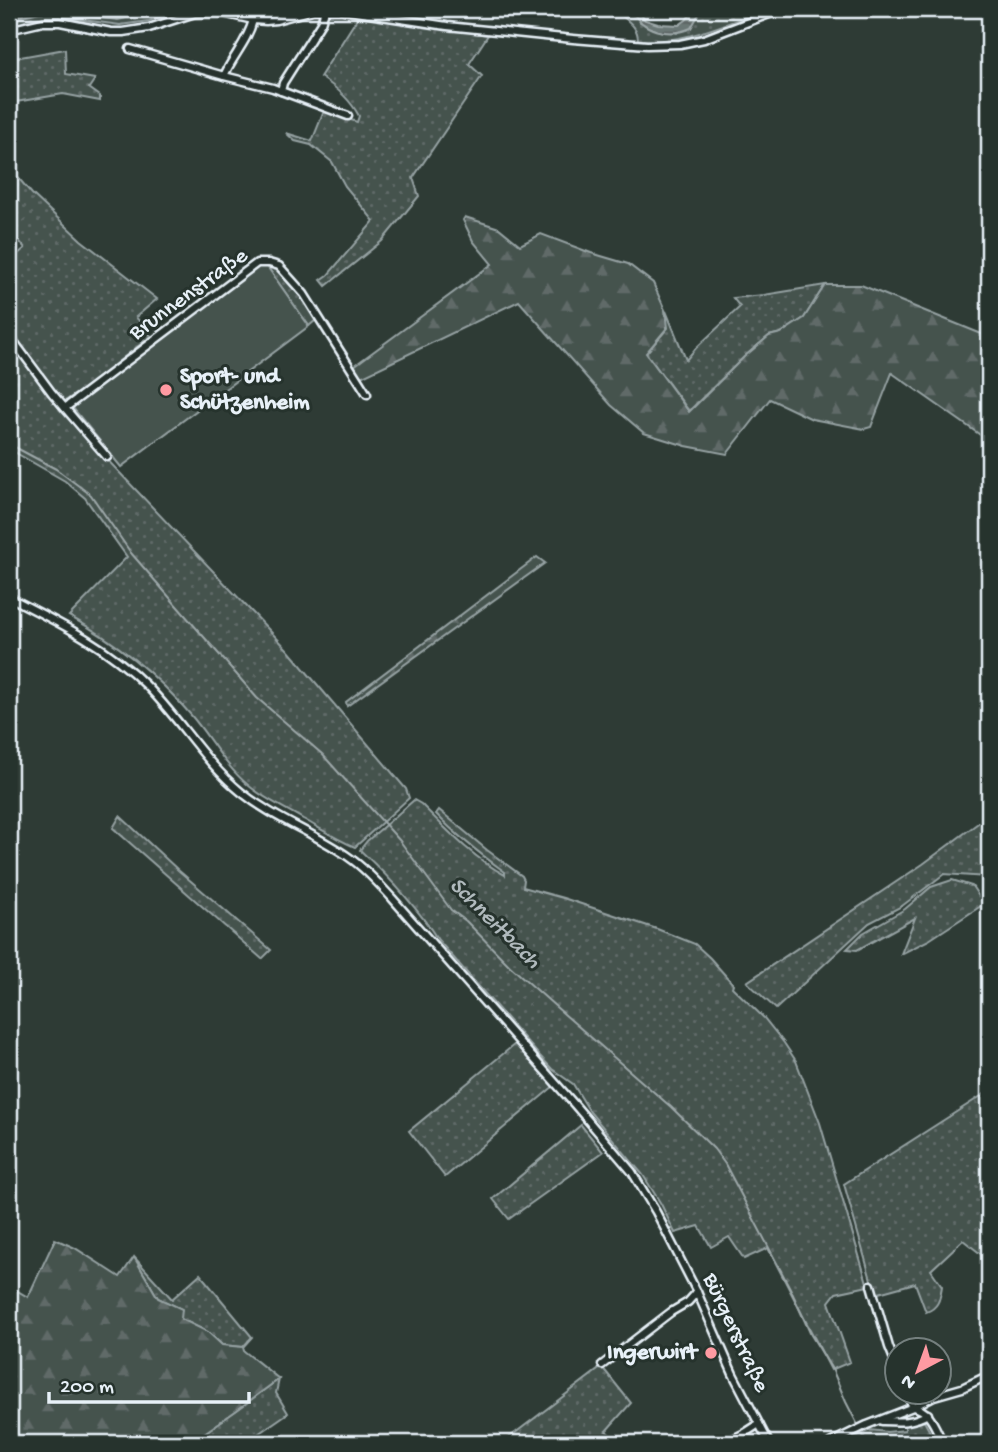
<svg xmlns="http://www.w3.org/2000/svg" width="998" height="1452" font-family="'Gochi Hand',sans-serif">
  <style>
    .grass { fill: url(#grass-dots); stroke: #96a2a3; stroke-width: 2 }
    .forest { fill: url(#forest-firs); stroke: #96a2a3; stroke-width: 2 }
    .park { fill: #45524e; stroke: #96a2a3; stroke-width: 2 }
    .water { fill: url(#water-rules); stroke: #9da8a9; stroke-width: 2 }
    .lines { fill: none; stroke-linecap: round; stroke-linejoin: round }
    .stream { stroke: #9da8a9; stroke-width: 2 }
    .street-casing { stroke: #e8f1f8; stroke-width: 11 }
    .street { stroke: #26332d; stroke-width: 6 }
    .poi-dot { fill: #ff9aa2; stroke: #26332d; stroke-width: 2.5 }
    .labels { text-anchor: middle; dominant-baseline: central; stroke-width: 6; stroke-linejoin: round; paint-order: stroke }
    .street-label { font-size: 23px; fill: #e8f1f8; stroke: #26332d }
    .poi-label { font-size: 23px; font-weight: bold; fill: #e8f1f8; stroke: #26332d; text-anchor: start }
    .water-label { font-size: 24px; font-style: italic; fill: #b0babd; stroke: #26332d }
  </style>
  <defs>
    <pattern id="grass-dots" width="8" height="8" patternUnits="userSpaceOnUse" patternTransform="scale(1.75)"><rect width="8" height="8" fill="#45524e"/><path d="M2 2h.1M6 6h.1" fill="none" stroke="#606b68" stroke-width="1.8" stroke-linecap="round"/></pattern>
    <pattern id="forest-firs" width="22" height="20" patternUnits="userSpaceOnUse" patternTransform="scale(1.75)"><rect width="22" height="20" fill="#45524e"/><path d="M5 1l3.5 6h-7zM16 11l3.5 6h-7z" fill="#606b68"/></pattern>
    <pattern id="water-rules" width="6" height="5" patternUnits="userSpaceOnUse" patternTransform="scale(1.75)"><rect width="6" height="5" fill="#6b7775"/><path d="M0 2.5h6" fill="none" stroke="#586060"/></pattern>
  </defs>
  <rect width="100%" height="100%" fill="#2e3b35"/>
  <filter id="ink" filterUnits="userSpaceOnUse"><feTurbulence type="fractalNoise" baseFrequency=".0143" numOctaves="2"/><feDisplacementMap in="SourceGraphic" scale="14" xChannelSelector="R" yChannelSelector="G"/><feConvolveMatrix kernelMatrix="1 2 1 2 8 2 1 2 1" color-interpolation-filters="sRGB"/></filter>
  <g filter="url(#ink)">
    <g class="grass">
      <path d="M 153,9 L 180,9 L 149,21 L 120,25 L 68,18 L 46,17 L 28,20 L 9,27 L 9,19 L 40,12 L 62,13 L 118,20 L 138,15 Z"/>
      <path d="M 620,9 L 631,9 L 640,22 L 677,33 L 705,9 L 732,9 L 736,13 L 755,9 L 767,9 C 725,23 683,45 638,40 C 638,27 629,22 620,14 Z"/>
      <path d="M 358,17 L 375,18 L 488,35 L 469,64 L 482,76 L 413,178 L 419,196 L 382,241 L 326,286 L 321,280 L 328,275 L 374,221 L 345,186 L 332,162 L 311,145 L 295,141 L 286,133 L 312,141 L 324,111 L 357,122 L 359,116 C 350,99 336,87 320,77 Z"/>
      <path d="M 65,49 L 66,74 L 95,79 L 89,88 L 100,96 L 100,101 L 63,94 L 16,102 L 9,114 L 9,59 Z"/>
      <path d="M 9,167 L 32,194 L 81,240 L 157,299 L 136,317 L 151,336 L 86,387 L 65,401 L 61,400 L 40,375 L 9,331 L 9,293 L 16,287 L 9,271 L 9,262 L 25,248 L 9,229 Z"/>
      <path d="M 266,265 C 290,270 304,301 316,320 L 309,326 Z"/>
      <path d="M 825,285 L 804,318 L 781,333 L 769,336 L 744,357 L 689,411 L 646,353 L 668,328 L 666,311 L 686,360 L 696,348 L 740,307 L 733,298 L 764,295 Z"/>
      <path d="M 9,339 L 61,411 L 288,650 L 406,789 L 409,798 L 355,847 C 336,839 321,829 303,819 C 285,808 264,799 248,785 C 224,765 210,737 190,714 C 156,674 115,641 69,616 L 127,557 L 85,498 L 65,481 L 9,449 Z"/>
      <path d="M 414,800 L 421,804 C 447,830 473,858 505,875 L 505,872 C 480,854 457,836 436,814 L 439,810 L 487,850 L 522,876 L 524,880 L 523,887 L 563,898 L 657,929 L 695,944 L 710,958 L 733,984 L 732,987 L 764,1018 L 784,1043 L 796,1061 L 820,1123 L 868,1286 L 836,1293 L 829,1302 L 850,1362 L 831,1370 L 768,1248 L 744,1259 L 729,1237 L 711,1247 L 699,1226 L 675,1233 L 661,1204 L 643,1175 L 590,1112 L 573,1084 L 552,1069 L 537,1053 L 438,940 C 416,905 389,877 360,850 L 367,841 Z"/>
      <path d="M 989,815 L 989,876 L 987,877 L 944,874 L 902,906 L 869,923 L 776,1009 L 747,982 L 923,864 Z"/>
      <path d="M 120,816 L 178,870 L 271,950 L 262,959 L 113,828 Z"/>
      <path d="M 952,880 L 972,886 L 984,904 L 929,940 L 901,954 L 915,918 L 857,950 L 847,949 L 863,933 L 905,909 L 931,887 Z"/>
      <path d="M 515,1044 L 554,1086 L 445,1177 L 409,1131 Z"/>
      <path d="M 989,1091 L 989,1256 L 986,1258 L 963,1240 L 931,1270 L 942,1286 C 940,1298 939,1308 926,1312 L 915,1283 L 875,1294 L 844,1184 Z"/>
      <path d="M 581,1125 L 603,1152 L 509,1219 L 493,1199 Z"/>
      <path d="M 134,1257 L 172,1299 L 200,1274 L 252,1337 L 243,1347 L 222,1345 L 208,1332 L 181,1319 L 181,1309 L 158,1298 Z"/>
      <path d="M 602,1367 L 631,1403 L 606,1431 L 620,1443 L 502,1443 Z"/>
      <path d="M 279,1379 L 276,1393 L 288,1413 L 245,1443 L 190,1443 L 237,1410 Z"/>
      <path d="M 924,1421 L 936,1443 L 843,1443 L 870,1430 L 887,1432 L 905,1430 L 905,1425 Z"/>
    </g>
    <g class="forest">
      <path d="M 465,217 L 499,228 L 520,245 L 541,234 L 591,253 L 628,264 L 653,283 L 665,310 L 667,328 L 646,353 L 689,412 L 744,357 L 769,336 L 781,333 L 804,318 L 825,285 L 861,285 L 989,337 L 989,441 L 892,373 L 871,427 L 864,429 L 812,419 L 770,399 L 727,454 L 686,446 L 644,433 L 611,405 L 519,301 L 361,377 L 354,366 L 492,264 L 473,241 L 463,220 Z"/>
      <path d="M 537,557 L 545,563 L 347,706 L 346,702 Z"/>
      <path d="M 55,1239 L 75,1248 L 120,1277 L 134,1257 L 158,1298 L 182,1309 L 181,1319 L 208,1332 L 222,1345 L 243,1347 L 244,1351 L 279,1379 L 237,1410 L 190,1443 L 9,1443 L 9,1286 L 28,1297 Z"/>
    </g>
    <path class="park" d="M 266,265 L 309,326 L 121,467 L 72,407 L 257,267 Z"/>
    <g class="water">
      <path d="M 17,9 L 79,9 L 122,13 L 139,9 L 153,9 C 111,30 83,10 41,12 C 30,12 19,16 9,19 L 9,12 Z"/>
      <path d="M 631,9 L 637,9 L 645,20 L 658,24 L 679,25 L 686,20 L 695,9 L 705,9 L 700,12 L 691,28 C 668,38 642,31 631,9 Z"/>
    </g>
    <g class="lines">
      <path class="stream" d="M 9,444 L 56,469 L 91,495 L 131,553 L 257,698 L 322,754 L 400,841 L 451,910 L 466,921 L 510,966 L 556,1007 L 671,1107 L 714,1149 L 725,1164 L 790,1288 L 811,1335 L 833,1371 L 846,1402 L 867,1443"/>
      <defs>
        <g id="street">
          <path d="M 9,30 L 43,22 L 60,22 L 111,32 L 123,32 L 149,28 L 195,13 L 208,12 L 218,12 L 253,20 L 266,21 L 276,20 L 313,10 L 342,10 L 447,26 L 573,39 L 647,45 L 680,44 L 704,39 L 782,9"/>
          <path d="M 130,49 L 224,76 L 273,88 L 348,116"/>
          <path d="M 224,76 C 232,57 248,41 253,20"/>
          <path d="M 281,91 L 283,83 L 321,23 L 325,10"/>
          <path d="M 9,335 L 52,393 L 107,457"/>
          <path d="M 65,408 L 257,263 L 269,263 L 279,266 L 304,294 L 367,394"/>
          <path d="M 9,597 C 58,622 107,646 146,685 C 180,719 204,762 241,792 C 276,820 315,833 350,858 C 366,869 379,884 392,898 L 574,1104 L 632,1172 L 656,1212 L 697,1292 L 733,1374 L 769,1443"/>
          <path d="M 871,1285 L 889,1347 L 897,1367"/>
          <path d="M 602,1365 L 671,1312 L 688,1302 L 697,1292"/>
          <path d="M 906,1392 L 913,1407 L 934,1396 L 962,1388 L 989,1375"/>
          <path d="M 882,1421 C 900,1422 912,1423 928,1414"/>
          <path d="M 725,1443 L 745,1433 L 759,1424"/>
          <path d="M 830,1443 L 867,1425 L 913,1407 C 930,1409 936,1430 943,1443"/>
        </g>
      </defs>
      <use href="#street" class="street-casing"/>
      <use href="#street" class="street"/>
    </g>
  </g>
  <g class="poi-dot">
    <circle cx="166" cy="390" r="7"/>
    <circle cx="711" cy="1353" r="7"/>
  </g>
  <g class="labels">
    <g class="street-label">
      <text transform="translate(189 295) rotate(-36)">Brunnenstraße</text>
      <text transform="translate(735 1333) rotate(65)">Bürgerstraße</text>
    </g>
    <g class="poi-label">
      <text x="180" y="377">Sport- und<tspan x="180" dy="26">Schützenheim</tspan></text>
      <text x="697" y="1353" text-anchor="end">Ingerwirt</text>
    </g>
    <g class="water-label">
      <text transform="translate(494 924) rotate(45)">Schneitbach</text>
    </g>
  </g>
  <rect width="998" height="1452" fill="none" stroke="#26332d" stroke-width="35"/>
  <rect x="18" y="18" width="963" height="1417" fill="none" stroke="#e8f1f8" stroke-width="2.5" filter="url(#ink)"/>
  <g transform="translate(918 1371) rotate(221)"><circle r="33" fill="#26332d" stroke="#747f7e" stroke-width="2"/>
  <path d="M0-5L12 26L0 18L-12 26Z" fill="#ff9aa2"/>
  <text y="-10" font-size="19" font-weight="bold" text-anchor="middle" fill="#e8f1f8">N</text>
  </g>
  <path d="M49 1392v10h200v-10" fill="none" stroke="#e8f1f8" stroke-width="3.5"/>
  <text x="60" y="1392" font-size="21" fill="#e8f1f8" stroke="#26332d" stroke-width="5" paint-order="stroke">200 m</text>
</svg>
